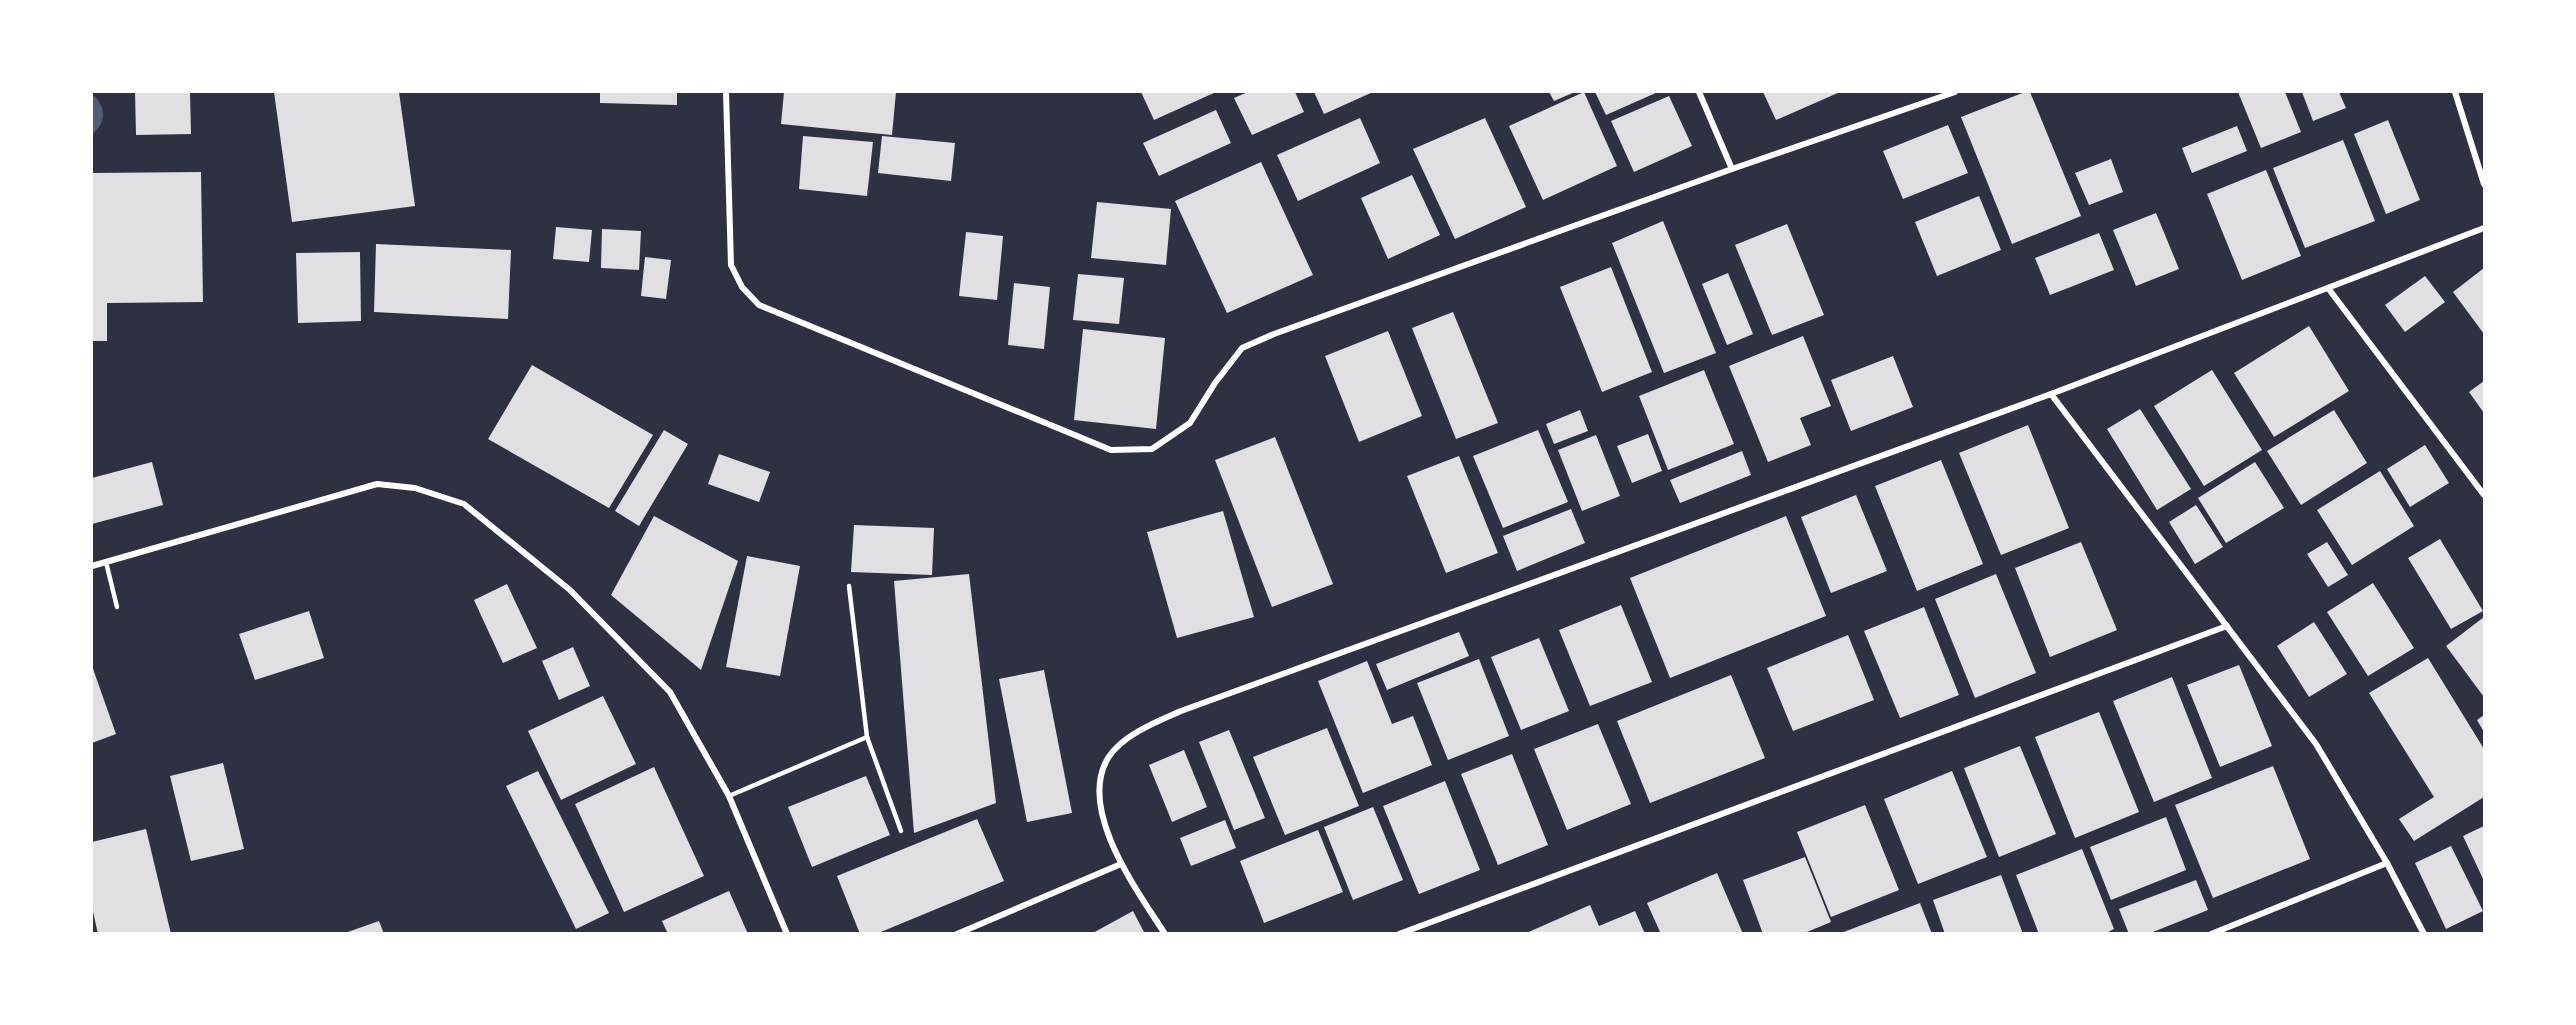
<svg xmlns="http://www.w3.org/2000/svg" width="2576" height="1025" font-family="'Work Sans',sans-serif">
  <style>
    .water { fill: #4f5d75 }
    .building { fill: #e0e0e3 }
    .lines { fill: none; stroke-linecap: round; stroke-linejoin: round }
    .service { stroke: #fff; stroke-width: 4.5 }
    .minor { stroke: #fff; stroke-width: 6 }
  </style>
  <rect width="100%" height="100%" fill="#2d3142"/>
  <path class="water" d="M 92,94 C 106,105 107,124 92,134 Z"/>
  <g class="building">
    <path d="M 135,92 L 190,92 L 191,134 L 136,135 Z"/>
    <path d="M 274,92 L 399,92 L 415,206 L 292,222 Z"/>
    <path d="M 600,92 L 677,92 L 677,105 L 600,103 Z"/>
    <path d="M 784,92 L 896,92 L 892,135 L 781,124 Z"/>
    <path d="M 1141,92 L 1216,92 L 1154,120 Z"/>
    <path d="M 1248,92 L 1295,92 L 1304,112 L 1252,135 L 1234,98 Z"/>
    <path d="M 1314,92 L 1373,92 L 1324,114 Z"/>
    <path d="M 1549,92 L 1575,92 L 1554,101 Z"/>
    <path d="M 1584,92 L 1617,166 L 1543,200 L 1509,126 Z"/>
    <path d="M 1595,92 L 1658,92 L 1606,115 Z"/>
    <path d="M 1763,92 L 1840,92 L 1776,120 Z"/>
    <path d="M 2025,92 L 2030,92 L 2081,216 L 2012,244 L 1961,117 Z"/>
    <path d="M 2238,92 L 2285,92 L 2301,132 L 2261,148 Z"/>
    <path d="M 2302,92 L 2339,92 L 2346,108 L 2313,121 Z"/>
    <path d="M 1669,96 L 1692,146 L 1634,172 L 1611,121 Z"/>
    <path d="M 1216,110 L 1231,143 L 1159,176 L 1143,143 Z"/>
    <path d="M 1360,118 L 1380,163 L 1298,201 L 1277,155 Z"/>
    <path d="M 1485,118 L 1526,207 L 1455,239 L 1413,149 Z"/>
    <path d="M 2388,120 L 2420,200 L 2386,214 L 2354,134 Z"/>
    <path d="M 1948,125 L 1968,173 L 1903,199 L 1883,151 Z"/>
    <path d="M 2237,126 L 2247,151 L 2192,173 L 2182,148 Z"/>
    <path d="M 803,136 L 873,142 L 867,196 L 799,189 Z"/>
    <path d="M 882,136 L 955,143 L 951,181 L 878,173 Z"/>
    <path d="M 2343,140 L 2375,221 L 2305,248 L 2273,168 Z"/>
    <path d="M 2111,159 L 2123,192 L 2089,205 L 2075,173 Z"/>
    <path d="M 1261,162 L 1313,275 L 1227,313 L 1175,201 Z"/>
    <path d="M 2266,170 L 2301,256 L 2242,280 L 2207,194 Z"/>
    <path d="M 201,172 L 203,302 L 107,303 L 107,341 L 92,341 L 92,173 Z"/>
    <path d="M 1412,175 L 1440,235 L 1388,259 L 1361,198 Z"/>
    <path d="M 1979,196 L 2001,250 L 1937,276 L 1915,222 Z"/>
    <path d="M 1097,202 L 1171,209 L 1166,265 L 1091,258 Z"/>
    <path d="M 2156,213 L 2179,269 L 2136,286 L 2113,230 Z"/>
    <path d="M 1663,221 L 1716,353 L 1664,373 L 1612,243 Z"/>
    <path d="M 1787,224 L 1824,315 L 1772,335 L 1735,245 Z"/>
    <path d="M 556,227 L 592,230 L 589,262 L 553,259 Z"/>
    <path d="M 602,229 L 641,231 L 639,270 L 601,268 Z"/>
    <path d="M 966,232 L 1003,236 L 997,300 L 959,296 Z"/>
    <path d="M 2099,233 L 2114,270 L 2050,295 L 2035,258 Z"/>
    <path d="M 376,244 L 511,250 L 508,319 L 374,312 Z"/>
    <path d="M 360,252 L 361,321 L 298,323 L 296,253 Z"/>
    <path d="M 645,257 L 671,260 L 666,299 L 641,296 Z"/>
    <path d="M 1611,267 L 1652,372 L 1602,392 L 1560,287 Z"/>
    <path d="M 2484,268 L 2484,334 L 2453,292 Z"/>
    <path d="M 1728,273 L 1753,334 L 1727,345 L 1702,284 Z"/>
    <path d="M 1078,274 L 1124,278 L 1119,324 L 1073,320 Z"/>
    <path d="M 2425,276 L 2445,302 L 2405,332 L 2385,305 Z"/>
    <path d="M 1014,283 L 1050,287 L 1044,349 L 1008,345 Z"/>
    <path d="M 1453,312 L 1498,423 L 1456,439 L 1412,328 Z"/>
    <path d="M 2309,326 L 2349,391 L 2274,437 L 2234,373 Z"/>
    <path d="M 1083,329 L 1165,338 L 1156,429 L 1074,420 Z"/>
    <path d="M 1388,331 L 1422,416 L 1359,442 L 1325,356 Z"/>
    <path d="M 1803,336 L 1831,406 L 1800,418 L 1811,445 L 1768,462 L 1729,366 Z"/>
    <path d="M 1893,356 L 1913,407 L 1851,431 L 1831,380 Z"/>
    <path d="M 532,365 L 653,435 L 609,508 L 488,439 Z"/>
    <path d="M 1704,370 L 1734,444 L 1668,470 L 1639,396 Z"/>
    <path d="M 2212,370 L 2262,450 L 2204,486 L 2154,406 Z"/>
    <path d="M 2484,381 L 2484,413 L 2469,392 Z"/>
    <path d="M 2140,409 L 2191,489 L 2157,510 L 2107,429 Z"/>
    <path d="M 1580,410 L 1588,431 L 1554,444 L 1546,424 Z"/>
    <path d="M 2334,410 L 2367,463 L 2301,505 L 2267,451 Z"/>
    <path d="M 2028,425 L 2069,528 L 2001,555 L 1959,453 Z"/>
    <path d="M 664,430 L 688,444 L 639,526 L 615,511 Z"/>
    <path d="M 1538,430 L 1568,502 L 1503,528 L 1473,456 Z"/>
    <path d="M 1648,434 L 1662,471 L 1632,483 L 1617,446 Z"/>
    <path d="M 1596,435 L 1620,496 L 1582,511 L 1558,450 Z"/>
    <path d="M 1275,437 L 1333,584 L 1272,607 L 1215,460 Z"/>
    <path d="M 2425,445 L 2449,483 L 2410,507 L 2387,469 Z"/>
    <path d="M 1742,451 L 1751,475 L 1680,503 L 1670,480 Z"/>
    <path d="M 719,454 L 770,472 L 759,502 L 708,484 Z"/>
    <path d="M 1459,456 L 1498,553 L 1446,573 L 1407,476 Z"/>
    <path d="M 1941,460 L 1983,564 L 1917,591 L 1875,486 Z"/>
    <path d="M 152,462 L 163,505 L 92,524 L 92,478 Z"/>
    <path d="M 2255,462 L 2284,508 L 2226,543 L 2198,498 Z"/>
    <path d="M 2380,471 L 2414,526 L 2352,565 L 2317,510 Z"/>
    <path d="M 1856,495 L 1887,571 L 1831,593 L 1801,517 Z"/>
    <path d="M 2196,505 L 2223,547 L 2195,564 L 2169,522 Z"/>
    <path d="M 1571,509 L 1585,543 L 1517,571 L 1503,536 Z"/>
    <path d="M 1223,511 L 1254,617 L 1177,638 L 1147,532 Z"/>
    <path d="M 654,516 L 738,561 L 701,670 L 611,595 Z"/>
    <path d="M 1786,516 L 1826,616 L 1670,678 L 1630,578 Z"/>
    <path d="M 854,525 L 934,528 L 932,575 L 851,572 Z"/>
    <path d="M 2440,539 L 2483,611 L 2451,629 L 2408,558 Z"/>
    <path d="M 2081,542 L 2117,630 L 2050,657 L 2015,568 Z"/>
    <path d="M 2327,542 L 2348,575 L 2328,587 L 2307,554 Z"/>
    <path d="M 747,556 L 800,566 L 780,676 L 726,667 Z"/>
    <path d="M 969,574 L 996,803 L 914,833 L 894,581 Z"/>
    <path d="M 1996,574 L 2036,673 L 1975,698 L 1935,599 Z"/>
    <path d="M 2373,583 L 2414,648 L 2368,676 L 2327,612 Z"/>
    <path d="M 507,584 L 537,648 L 503,663 L 474,600 Z"/>
    <path d="M 1621,605 L 1652,682 L 1590,706 L 1559,630 Z"/>
    <path d="M 1924,607 L 1959,695 L 1900,718 L 1864,631 Z"/>
    <path d="M 309,611 L 324,658 L 255,680 L 239,634 Z"/>
    <path d="M 2484,617 L 2484,697 L 2446,646 Z"/>
    <path d="M 2314,622 L 2347,674 L 2309,697 L 2277,646 Z"/>
    <path d="M 1459,632 L 1469,656 L 1387,690 L 1376,664 Z"/>
    <path d="M 1848,635 L 1874,700 L 1793,731 L 1767,668 Z"/>
    <path d="M 1539,638 L 1569,711 L 1521,730 L 1491,657 Z"/>
    <path d="M 573,647 L 590,686 L 559,700 L 542,661 Z"/>
    <path d="M 2428,658 L 2484,749 L 2484,797 L 2414,841 L 2399,819 L 2434,797 L 2369,693 Z"/>
    <path d="M 1479,659 L 1509,736 L 1448,760 L 1417,683 Z"/>
    <path d="M 1367,661 L 1392,724 L 1413,716 L 1432,765 L 1363,793 L 1318,681 Z"/>
    <path d="M 2239,665 L 2272,746 L 2220,767 L 2187,685 Z"/>
    <path d="M 92,666 L 116,734 L 92,743 Z"/>
    <path d="M 1044,670 L 1072,813 L 1027,822 L 999,679 Z"/>
    <path d="M 1731,675 L 1765,758 L 1650,803 L 1617,721 Z"/>
    <path d="M 2172,677 L 2212,778 L 2154,802 L 2113,701 Z"/>
    <path d="M 603,696 L 636,764 L 561,800 L 528,731 Z"/>
    <path d="M 2099,712 L 2139,812 L 2075,838 L 2035,737 Z"/>
    <path d="M 2484,715 L 2484,732 L 2477,720 Z"/>
    <path d="M 1598,724 L 1631,804 L 1567,830 L 1534,749 Z"/>
    <path d="M 1327,728 L 1359,806 L 1285,835 L 1253,757 Z"/>
    <path d="M 1229,730 L 1265,818 L 1234,830 L 1199,742 Z"/>
    <path d="M 2020,746 L 2056,834 L 1999,857 L 1964,768 Z"/>
    <path d="M 1184,750 L 1207,807 L 1172,822 L 1149,765 Z"/>
    <path d="M 1512,754 L 1548,845 L 1498,865 L 1461,774 Z"/>
    <path d="M 223,763 L 244,849 L 191,861 L 170,776 Z"/>
    <path d="M 2273,766 L 2310,859 L 2213,898 L 2175,805 Z"/>
    <path d="M 654,767 L 704,876 L 624,912 L 575,804 Z"/>
    <path d="M 538,771 L 609,913 L 576,929 L 506,786 Z"/>
    <path d="M 1952,771 L 1987,857 L 1918,884 L 1884,799 Z"/>
    <path d="M 866,776 L 890,835 L 812,867 L 788,807 Z"/>
    <path d="M 1445,781 L 1480,870 L 1419,894 L 1383,806 Z"/>
    <path d="M 1865,805 L 1899,890 L 1831,917 L 1797,832 Z"/>
    <path d="M 1373,807 L 1403,880 L 1353,900 L 1324,827 Z"/>
    <path d="M 2166,817 L 2186,870 L 2111,900 L 2090,847 Z"/>
    <path d="M 977,819 L 1004,881 L 876,934 L 860,934 L 837,876 Z"/>
    <path d="M 1225,820 L 1236,848 L 1191,866 L 1180,838 Z"/>
    <path d="M 2484,826 L 2484,881 L 2463,836 Z"/>
    <path d="M 146,829 L 171,934 L 98,934 L 92,907 L 92,842 Z"/>
    <path d="M 1318,830 L 1343,892 L 1264,923 L 1240,861 Z"/>
    <path d="M 2451,846 L 2483,911 L 2446,929 L 2415,863 Z"/>
    <path d="M 2082,849 L 2114,929 L 2104,934 L 2039,934 L 2016,875 Z"/>
    <path d="M 1805,857 L 1831,922 L 1802,934 L 1763,934 L 1743,880 Z"/>
    <path d="M 1717,873 L 1743,934 L 1661,934 L 1647,903 Z"/>
    <path d="M 2001,875 L 2023,934 L 1945,934 L 1933,900 Z"/>
    <path d="M 2196,880 L 2208,910 L 2148,934 L 2129,934 L 2119,909 Z"/>
    <path d="M 729,891 L 748,934 L 668,934 L 662,921 Z"/>
    <path d="M 1920,903 L 1932,934 L 1841,934 L 1841,933 Z"/>
    <path d="M 1590,905 L 1599,926 L 1635,911 L 1645,934 L 1524,934 Z"/>
    <path d="M 1133,911 L 1145,934 L 1091,934 Z"/>
    <path d="M 379,921 L 384,934 L 345,934 L 345,933 Z"/>
  </g>
  <g class="lines">
    <g class="service">
      <path d="M 106,562 L 117,607"/>
      <path d="M 849,586 L 867,737 L 901,831"/>
      <path d="M 729,796 L 867,737"/>
    </g>
    <g class="minor">
      <path d="M 726,92 L 731,265 L 742,287 L 759,305 L 1111,450 L 1152,449 L 1190,423 L 1215,383 L 1242,348 L 1274,334 L 1732,169 L 1955,92"/>
      <path d="M 1699,92 L 1732,169"/>
      <path d="M 2455,92 L 2484,184"/>
      <path d="M 2328,288 L 2484,495"/>
      <path d="M 2051,394 L 2316,744 L 2387,863 L 2424,934"/>
      <path d="M 92,566 L 377,484 L 415,488 L 464,504 L 570,590 L 670,692 L 729,796 L 787,934"/>
      <path d="M 957,934 L 1121,864"/>
      <path d="M 1165,934 C 1137,890 1077,810 1108,758 C 1122,735 1158,721 1181,711 L 2051,394 L 2484,228"/>
      <path d="M 1399,934 L 2227,626"/>
      <path d="M 2211,934 L 2387,863"/>
    </g>
  </g>
  <rect width="2576" height="1025" fill="none" stroke="#ffffff" stroke-width="186"/>
</svg>
